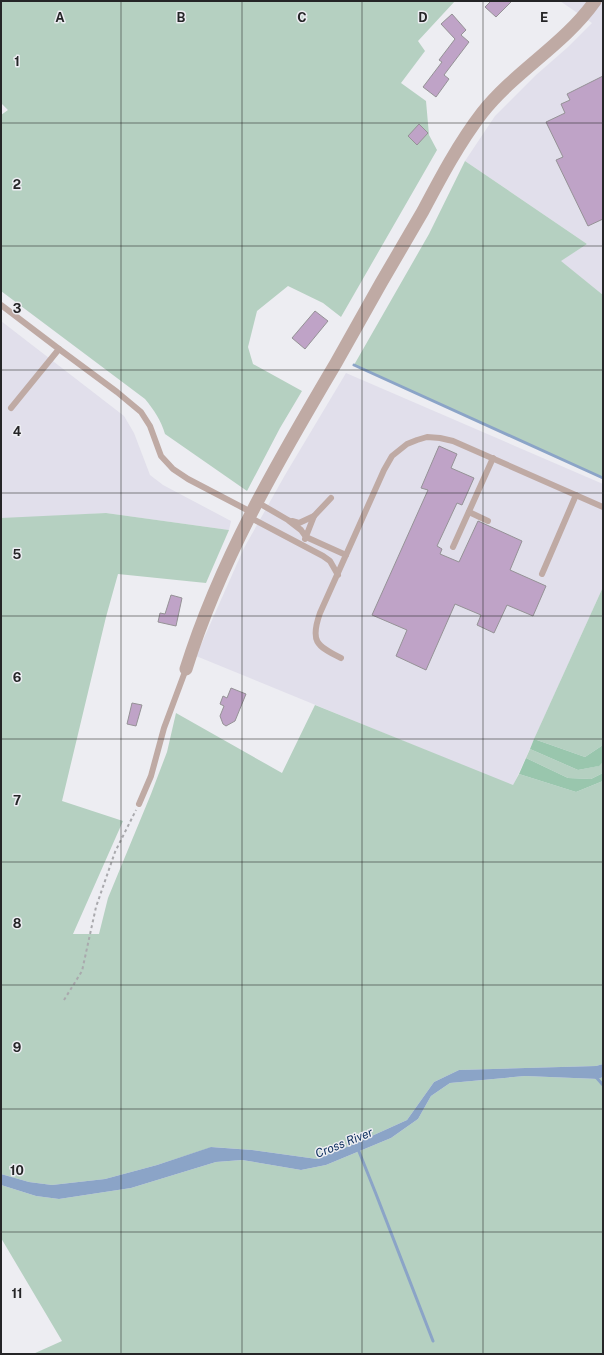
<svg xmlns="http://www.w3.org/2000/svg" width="604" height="1355" font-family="'Public Sans',sans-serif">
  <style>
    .built { fill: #e1dfeb }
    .green { fill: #b5d0c1 }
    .forest { fill: #99c6ad }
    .water { fill: #8ba4c7 }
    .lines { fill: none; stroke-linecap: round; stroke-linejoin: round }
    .stream { stroke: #8ba4c7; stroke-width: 3 }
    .building { fill: #bfa3c7; stroke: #959296 }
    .path { stroke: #a9a9ad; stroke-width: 2; stroke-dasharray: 3 3; stroke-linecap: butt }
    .lane { stroke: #bfaaa4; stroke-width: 6 }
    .street { stroke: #bfaaa4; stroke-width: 13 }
    .grid { fill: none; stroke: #252527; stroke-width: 1; stroke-opacity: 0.55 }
    .labels { text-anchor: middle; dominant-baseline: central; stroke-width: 3; stroke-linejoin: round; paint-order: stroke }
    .water-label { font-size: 12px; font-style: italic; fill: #123361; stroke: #ededf2 }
    .grid-label { font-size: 13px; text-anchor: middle; font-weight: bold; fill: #252527; stroke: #ededf2; stroke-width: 3; stroke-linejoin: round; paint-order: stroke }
  </style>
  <rect width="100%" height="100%" fill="#ededf2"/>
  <g class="built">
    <path d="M 560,1 L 603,1 L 603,295 L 560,261 L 587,244 L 465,161 L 495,116 L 536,75 L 568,47 L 592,23 Z"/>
    <path d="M 1,321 L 124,416 L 134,433 L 150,475 L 163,485 L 231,521 L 229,530 L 106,513 L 1,519 Z"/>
    <path d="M 346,373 L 603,484 L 603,587 L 513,786 L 196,656 L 244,548 L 285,475 Z"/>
  </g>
  <g class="green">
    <path d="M 1,1 L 455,1 L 418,41 L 425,51 L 401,83 L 426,101 L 429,135 L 437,150 L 341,317 L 323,303 L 288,286 L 257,311 L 248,347 L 253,364 L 302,391 L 280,428 L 247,491 L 165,434 C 161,420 154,410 145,399 L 1,291 L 1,115 L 8,110 L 1,103 Z"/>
    <path d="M 465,161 L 587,244 L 561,261 L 603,295 L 603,478 L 354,365 L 429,234 Z"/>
    <path d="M 106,513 L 229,530 L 206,583 L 118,574 L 106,617 L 62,801 L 123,821 L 73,934 L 99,934 L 108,898 L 151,794 L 167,752 L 176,713 L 282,773 L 315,705 L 513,785 L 519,774 L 576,792 L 603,781 L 603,1064 L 596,1066 L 459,1070 L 434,1082 L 407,1120 L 354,1144 L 317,1159 L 252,1150 L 212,1147 L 157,1165 L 105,1179 L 52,1185 L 29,1182 L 1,1174 L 1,518 Z"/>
    <path d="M 603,587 L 603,745 L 585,757 L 534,739 Z"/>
    <path d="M 530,749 L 578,770 L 598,766 L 603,762 L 603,773 L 591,779 L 568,778 L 526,758 Z"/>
    <path d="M 525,1076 L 598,1079 L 603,1077 L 602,1354 L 33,1354 L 62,1341 L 1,1238 L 1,1185 L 36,1196 L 59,1199 L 131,1188 L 216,1162 L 242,1160 L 301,1170 L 326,1165 L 391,1138 L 418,1119 L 431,1096 L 450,1083 Z"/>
  </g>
  <g class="forest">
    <path d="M 534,739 L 585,757 L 603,745 L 603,762 L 599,766 L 578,770 L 530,749 Z"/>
    <path d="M 526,758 L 568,778 L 591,779 L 603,773 L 603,781 L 576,792 L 519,774 Z"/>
  </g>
  <path class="water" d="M 603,1064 L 603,1077 L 598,1079 L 525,1076 L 450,1083 L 431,1096 L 418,1119 L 391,1138 L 326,1165 L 301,1170 L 242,1160 L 216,1162 L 131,1188 L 59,1199 L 36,1196 L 1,1185 L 1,1174 L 29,1182 L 52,1185 L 105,1179 L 157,1165 L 211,1147 L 252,1150 L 317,1159 L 354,1144 L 407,1120 L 434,1082 L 459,1070 L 596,1066 Z"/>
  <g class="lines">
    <g class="stream">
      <path d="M 354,365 L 603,478"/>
      <path d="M 595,1076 L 603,1085"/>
      <path d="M 358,1149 L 376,1194 L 433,1341"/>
    </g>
  </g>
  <g class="building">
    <path d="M 491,1 L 512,1 L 496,17 L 485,7 Z"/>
    <path d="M 452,14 L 466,30 L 461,35 L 469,42 L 444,75 L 449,79 L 436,97 L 423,87 L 442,62 L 439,60 L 455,39 L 441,24 Z"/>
    <path d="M 603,76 L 603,219 L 588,226 L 556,160 L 563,157 L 546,122 L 565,113 L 561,104 L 570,100 L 567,94 Z"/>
    <path d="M 419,124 L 428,133 L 417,145 L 408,136 Z"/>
    <path d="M 315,311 L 328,321 L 305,349 L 292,338 Z"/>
    <path d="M 439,446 L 457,454 L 451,468 L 474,478 L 462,505 L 457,503 L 437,546 L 442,549 L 440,554 L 459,562 L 478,521 L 522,541 L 510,570 L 546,586 L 533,616 L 507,605 L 494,633 L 477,625 L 481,615 L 455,604 L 426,670 L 396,656 L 407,630 L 372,615 L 428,490 L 421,488 Z"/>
    <path d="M 171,595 L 182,598 L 176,626 L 158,622 L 160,613 L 165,614 Z"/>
    <path d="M 231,688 L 246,694 L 235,721 L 226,726 L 223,724 L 220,716 L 224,706 L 220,704 L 223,696 L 227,698 Z"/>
    <path d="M 132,703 L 142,705 L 136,726 L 127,724 Z"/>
  </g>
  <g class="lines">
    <path class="path" d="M 64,1000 L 82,971 L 96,907 L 115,852 L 136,810"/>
    <g class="lane">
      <path d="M 1,305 L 59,349 L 11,408"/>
      <path d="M 59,349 L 117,392 L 141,412 L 150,426 L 161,456 L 173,469 L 188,479 L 251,512"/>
      <path d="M 257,502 L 288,520 L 301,530 L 306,537 L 346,555"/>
      <path d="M 469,512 L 488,521"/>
      <path d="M 249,517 L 323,556 L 330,561 L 338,575"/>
      <path d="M 292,521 L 299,523 L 314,516"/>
      <path d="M 305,539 L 314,516 L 331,498"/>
      <path d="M 453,547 L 493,458"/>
      <path d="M 542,574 L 576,495"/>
      <path d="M 341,658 C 316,646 310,641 320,613 L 384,470 L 392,456 L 407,444 L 417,440 L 427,437 L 440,438 L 453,441 L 603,507"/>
      <path d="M 139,804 L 151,776 L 164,728 L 186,669"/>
    </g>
    <path class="street" d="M 186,669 C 220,560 278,461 336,363 C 351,336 366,310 381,283 C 395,259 409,235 423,211 C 441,177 459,143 482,113 C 515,71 564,45 595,1"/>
  </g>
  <path class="grid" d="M 121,1 L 121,1354M 242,1 L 242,1354M 362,1 L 362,1354M 483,1 L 483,1354M 1,123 L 603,123M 1,246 L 603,246M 1,370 L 603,370M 1,493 L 603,493M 1,616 L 603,616M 1,739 L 603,739M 1,862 L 603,862M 1,985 L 603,985M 1,1109 L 603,1109M 1,1232 L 603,1232"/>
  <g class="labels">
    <g class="water-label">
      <text transform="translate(344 1143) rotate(-22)">Cross River</text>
    </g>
  </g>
  <g class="grid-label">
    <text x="60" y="22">A</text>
    <text x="181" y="22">B</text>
    <text x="302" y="22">C</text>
    <text x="423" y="22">D</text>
    <text x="544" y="22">E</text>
    <text x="17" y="66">1</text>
    <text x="17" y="189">2</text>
    <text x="17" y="313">3</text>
    <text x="17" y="436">4</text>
    <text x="17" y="559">5</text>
    <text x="17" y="682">6</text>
    <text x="17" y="805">7</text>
    <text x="17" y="928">8</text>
    <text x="17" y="1052">9</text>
    <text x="17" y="1175">10</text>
    <text x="17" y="1298">11</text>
  </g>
  <rect width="604" height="1355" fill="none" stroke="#252527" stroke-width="4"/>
</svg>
